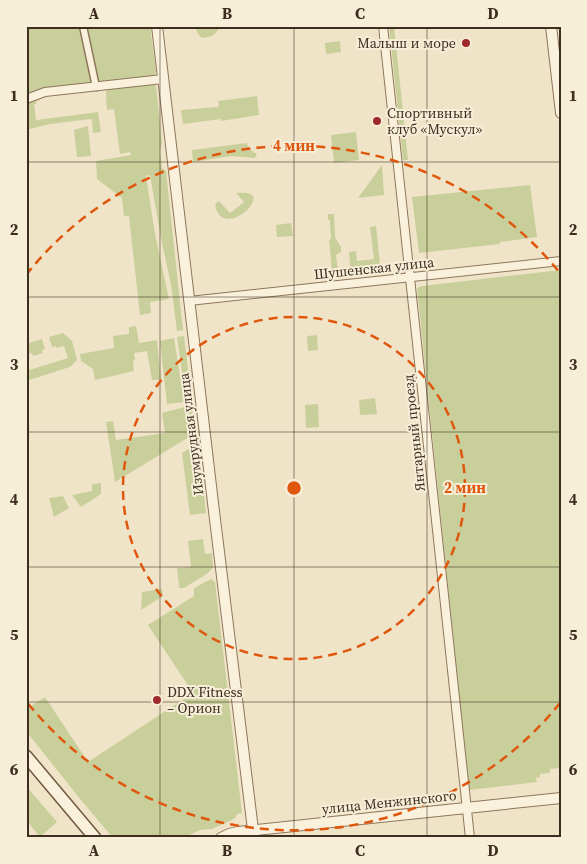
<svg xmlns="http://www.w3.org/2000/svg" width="587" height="864" font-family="'Source Serif 4',serif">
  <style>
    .green { fill: #c9cf9b }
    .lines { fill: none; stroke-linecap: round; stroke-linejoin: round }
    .pedestrian-casing { stroke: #8d765c; stroke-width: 9 }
    .minor-casing { stroke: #8d765c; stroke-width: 10 }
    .tertiary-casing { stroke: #8d765c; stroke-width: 12 }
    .secondary-casing { stroke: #6f573f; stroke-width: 14 }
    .pedestrian { stroke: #faf1dc; stroke-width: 6 }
    .minor { stroke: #faf1dc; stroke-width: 8 }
    .tertiary { stroke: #faf1dc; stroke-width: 10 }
    .secondary { stroke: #faf1dc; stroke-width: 11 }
    .grid { fill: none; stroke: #3d2e20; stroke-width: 1; stroke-opacity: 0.55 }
    .ring { fill: none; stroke: #df570d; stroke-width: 2.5; stroke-dasharray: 9 6 }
    .poi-dot { fill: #9e2a2b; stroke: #f7eed8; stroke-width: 2 }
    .labels { text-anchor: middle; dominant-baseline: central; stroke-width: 4; stroke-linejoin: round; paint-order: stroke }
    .poi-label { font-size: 14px; fill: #3d2e20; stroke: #f7eed8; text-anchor: start }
    .street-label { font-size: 14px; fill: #3d2e20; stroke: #f7eed8 }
    .centre { fill: #df570d; stroke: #f7eed8; stroke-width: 2.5 }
    .ring-label { font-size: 15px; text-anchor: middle; font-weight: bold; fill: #df570d; stroke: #f7eed8; stroke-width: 4; stroke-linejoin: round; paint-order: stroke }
    .neatline { fill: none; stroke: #3d2e20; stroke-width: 2 }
    .grid-label { font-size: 16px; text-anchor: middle; font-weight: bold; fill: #3d2e20 }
  </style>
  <rect width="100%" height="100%" fill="#f0e4c8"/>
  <g class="green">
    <path d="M 26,26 L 150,26 L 156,71 L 155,75 L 152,76 L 47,88 L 26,94 Z"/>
    <path d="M 213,26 L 219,26 L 219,29 C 214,36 210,37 202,38 L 198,34 L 196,29 Z"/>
    <path d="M 389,26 L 394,26 L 408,160 L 403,160 Z"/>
    <path d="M 340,41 L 341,52 L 326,54 L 325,43 Z"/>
    <path d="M 152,84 L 156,86 L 162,143 L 160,150 L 162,168 L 166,171 L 183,330 L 177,331 L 171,285 L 160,233 L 150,175 L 146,176 L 155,234 L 169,299 L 150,302 L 151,313 L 140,315 L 129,216 L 124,216 L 122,198 L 97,179 L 96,161 L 131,155 L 130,152 L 120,154 L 114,109 L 107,110 L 106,95 L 107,89 Z"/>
    <path d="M 257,96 L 259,115 L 221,121 L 221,119 L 183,124 L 181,110 L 218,107 L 219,105 L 218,101 Z"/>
    <path d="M 39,99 L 40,100 L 36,101 L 36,104 L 34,104 L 36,120 L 98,112 L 101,132 L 93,133 L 92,120 L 91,119 L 50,124 L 26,130 L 26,103 Z"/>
    <path d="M 88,126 L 91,156 L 77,157 L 74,130 Z"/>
    <path d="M 356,132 L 359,160 L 334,163 L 331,135 Z"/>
    <path d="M 247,143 L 249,149 L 257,154 L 255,158 L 231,156 L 193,162 L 192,150 Z"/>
    <path d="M 382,165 L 384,195 L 358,198 Z"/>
    <path d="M 530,185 L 537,237 L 500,242 L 500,244 L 419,253 L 412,197 Z"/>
    <path d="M 236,193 C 241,193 248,192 252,195 C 262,205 220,238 215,204 L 219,201 L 230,213 L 244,202 Z"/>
    <path d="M 328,214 L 334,214 L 335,237 L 341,247 L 341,252 L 336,255 L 338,271 L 332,272 L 329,240 L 331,239 L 330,221 L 328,219 Z"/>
    <path d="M 291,223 L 293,236 L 277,237 L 276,225 Z"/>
    <path d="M 376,226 L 381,274 L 351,277 L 349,252 L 356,251 L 357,261 L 374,259 L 370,227 Z"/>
    <path d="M 561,270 L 561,768 L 550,769 L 550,773 L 540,774 L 540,777 L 536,778 L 537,782 L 469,790 L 417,288 L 422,286 Z"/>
    <path d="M 136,326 L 139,343 L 157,340 L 161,380 L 152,380 L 147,351 L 134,353 L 135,360 L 133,361 L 134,371 L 95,380 L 93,369 L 81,361 L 80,354 L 114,348 L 113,336 L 129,334 L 129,327 Z"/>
    <path d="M 63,333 L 72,341 L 77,360 L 70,367 L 26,381 L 26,371 L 68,358 L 64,346 L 56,348 L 56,346 L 52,347 L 49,337 Z"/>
    <path d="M 317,335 L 318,350 L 308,351 L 307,336 Z"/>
    <path d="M 184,336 L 192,400 L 186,401 L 177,337 Z"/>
    <path d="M 174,338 L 184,402 L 167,404 L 160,341 Z"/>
    <path d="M 42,339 L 45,349 L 42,350 L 43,353 L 33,356 L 32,353 L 28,354 L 26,344 Z"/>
    <path d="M 375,398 L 377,414 L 360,415 L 359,400 Z"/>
    <path d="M 318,404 L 319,427 L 306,428 L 305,405 Z"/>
    <path d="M 192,405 L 194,429 L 189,437 L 115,482 L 106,422 L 113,421 L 116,440 L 165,433 L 162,413 Z"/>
    <path d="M 194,446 L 199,447 L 206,513 L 190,515 L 182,453 Z"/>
    <path d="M 101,483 L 101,494 L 81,507 L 72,495 L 92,491 L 92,484 Z"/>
    <path d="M 63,496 L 69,508 L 54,517 L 49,498 Z"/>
    <path d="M 203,539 L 205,554 L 212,553 L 213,568 L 205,575 L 184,588 L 180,588 L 179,586 L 177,568 L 191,567 L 188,541 Z"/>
    <path d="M 211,579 L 215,582 L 242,813 L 237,814 L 236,817 L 232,820 L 212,829 L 200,830 L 183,838 L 113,838 L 81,800 L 26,731 L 26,709 L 45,697 L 88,762 L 193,693 L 148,625 L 194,596 L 194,588 Z"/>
    <path d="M 162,589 L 163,596 L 141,610 L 142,592 Z"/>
    <path d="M 26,786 L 57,822 L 40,837 L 26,820 Z"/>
  </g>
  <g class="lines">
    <defs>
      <path id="pedestrian" d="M 83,26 L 96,87"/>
      <g id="minor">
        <path d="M 383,26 L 470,838"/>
        <path d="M 26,99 L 45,92 L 163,79"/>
        <path d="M 189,301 L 561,261"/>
      </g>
      <g id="tertiary">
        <path d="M 157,26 L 213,503 L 254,838"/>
        <path d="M 551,26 L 561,113"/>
        <path d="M 221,838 L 229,834 L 238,832 L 561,798"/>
      </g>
      <path id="secondary" d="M 26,756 L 95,838"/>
    </defs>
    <use href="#pedestrian" class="pedestrian-casing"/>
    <use href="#minor" class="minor-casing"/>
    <use href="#tertiary" class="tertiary-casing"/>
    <use href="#secondary" class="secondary-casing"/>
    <use href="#pedestrian" class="pedestrian"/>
    <use href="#minor" class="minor"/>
    <use href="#tertiary" class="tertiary"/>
    <use href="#secondary" class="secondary"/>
  </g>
  <path class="grid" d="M 160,26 L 160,838M 294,26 L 294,838M 427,26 L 427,838M 26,162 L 561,162M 26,297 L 561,297M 26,432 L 561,432M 26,567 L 561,567M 26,702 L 561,702"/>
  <g class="ring">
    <circle cx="294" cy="488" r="171"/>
    <path d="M560 703A342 342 0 0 1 26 701M26 275A342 342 0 0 1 560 273"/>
  </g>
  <g class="poi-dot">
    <circle cx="466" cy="43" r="5"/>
    <circle cx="377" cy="121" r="5"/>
    <circle cx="157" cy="700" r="5"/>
  </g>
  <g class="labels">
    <g class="poi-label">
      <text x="456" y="43" text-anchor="end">Малыш и море</text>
      <text x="387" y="113">Спортивный<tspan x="387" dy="16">клуб «Мускул»</tspan></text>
      <text x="167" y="692">DDX Fitness<tspan x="167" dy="16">– Орион</tspan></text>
    </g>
    <g class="street-label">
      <text transform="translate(374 268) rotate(-6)">Шушенская улица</text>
      <text transform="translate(414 433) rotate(-96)">Янтарный проезд</text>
      <text transform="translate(191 434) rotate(-97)">Изумрудная улица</text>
      <text transform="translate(389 802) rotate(-6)">улица Менжинского</text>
    </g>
  </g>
  <circle cx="294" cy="488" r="8" class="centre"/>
  <g class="ring-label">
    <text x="294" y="151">4 мин</text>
    <text x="465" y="493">2 мин</text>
  </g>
  <rect width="587" height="864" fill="none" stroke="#f7eed8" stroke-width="55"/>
  <rect x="28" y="28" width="532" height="808" class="neatline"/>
  <g class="grid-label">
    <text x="94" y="19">A</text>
    <text x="227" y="19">B</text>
    <text x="360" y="19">C</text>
    <text x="493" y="19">D</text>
    <text x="14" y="101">1</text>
    <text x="573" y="101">1</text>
    <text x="14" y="235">2</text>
    <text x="573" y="235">2</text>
    <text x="14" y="370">3</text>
    <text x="573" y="370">3</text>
    <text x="14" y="505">4</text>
    <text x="573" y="505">4</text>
    <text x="14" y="640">5</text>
    <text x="573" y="640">5</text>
    <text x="14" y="775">6</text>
    <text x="573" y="775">6</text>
    <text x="94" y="856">A</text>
    <text x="227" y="856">B</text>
    <text x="360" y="856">C</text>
    <text x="493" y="856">D</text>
  </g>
</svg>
